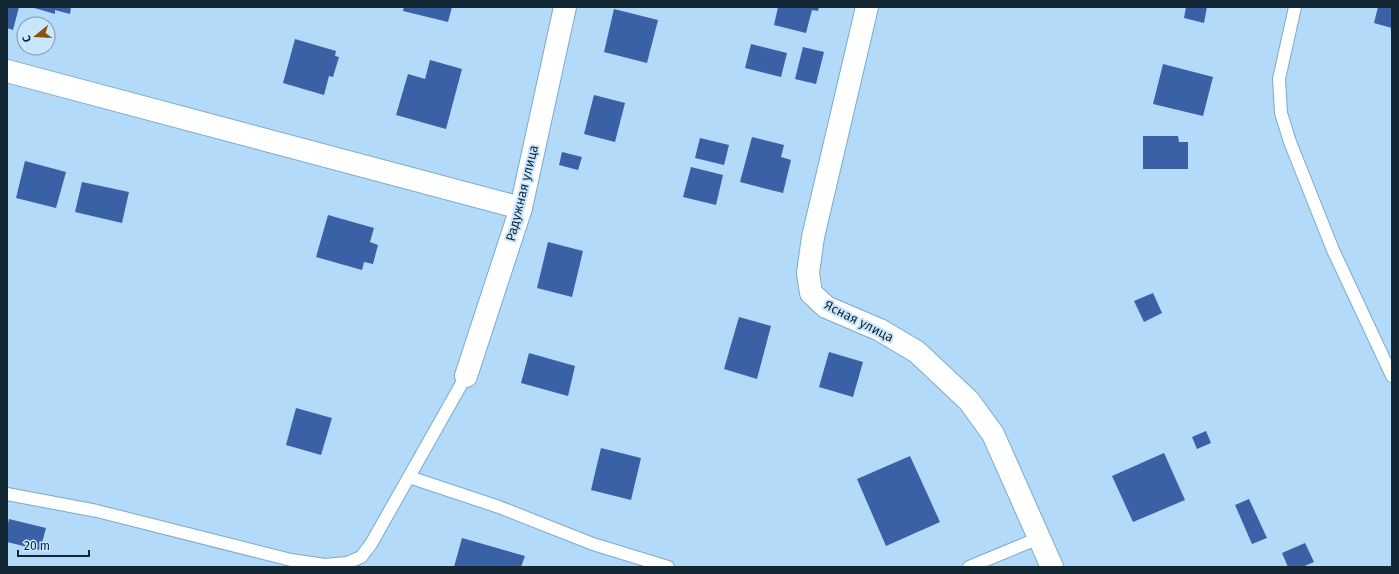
<svg xmlns="http://www.w3.org/2000/svg" width="1399" height="574" font-family="'Fira Sans',sans-serif">
  <style>
    .building { fill: #3a60a5 }
    .lines { fill: none; stroke-linecap: round; stroke-linejoin: round }
    .lane-casing { stroke: #7aaacd; stroke-width: 14 }
    .street-casing { stroke: #7aaacd; stroke-width: 24 }
    .lane { stroke: #fff; stroke-width: 12 }
    .street { stroke: #fff; stroke-width: 22 }
    .labels { text-anchor: middle; dominant-baseline: central; stroke-width: 4; stroke-linejoin: round; paint-order: stroke }
    .street-label { font-size: 13px; fill: #132634; stroke: #c9e6fd }
  </style>
  <rect width="100%" height="100%" fill="#b3daf8"/>
  <g class="building">
    <path d="M 7,7 L 19,7 L 13,30 L 7,28 Z"/>
    <path d="M 31,7 L 71,7 L 70,14 L 55,10 L 55,14 Z"/>
    <path d="M 404,7 L 452,7 L 448,22 L 403,11 Z"/>
    <path d="M 778,7 L 819,7 L 818,11 L 812,10 L 806,33 L 774,25 Z"/>
    <path d="M 1186,7 L 1207,7 L 1204,23 L 1184,18 Z"/>
    <path d="M 1378,7 L 1392,7 L 1392,28 L 1374,23 Z"/>
    <path d="M 614,9 L 658,20 L 647,63 L 604,52 Z"/>
    <path d="M 295,39 L 336,51 L 335,56 L 339,57 L 333,77 L 329,76 L 324,95 L 283,83 Z"/>
    <path d="M 751,44 L 787,53 L 781,77 L 745,68 Z"/>
    <path d="M 803,47 L 824,52 L 816,84 L 795,79 Z"/>
    <path d="M 430,60 L 462,69 L 446,129 L 396,115 L 408,74 L 425,79 Z"/>
    <path d="M 1163,64 L 1213,77 L 1203,116 L 1153,104 Z"/>
    <path d="M 594,95 L 625,103 L 615,142 L 584,134 Z"/>
    <path d="M 1143,136 L 1178,136 L 1179,142 L 1188,142 L 1188,169 L 1143,169 Z"/>
    <path d="M 752,137 L 784,145 L 781,157 L 791,160 L 783,193 L 740,182 Z"/>
    <path d="M 700,138 L 729,145 L 724,165 L 695,158 Z"/>
    <path d="M 562,152 L 582,157 L 578,170 L 559,165 Z"/>
    <path d="M 25,161 L 66,172 L 56,208 L 16,198 Z"/>
    <path d="M 691,167 L 723,175 L 716,205 L 683,197 Z"/>
    <path d="M 82,182 L 129,192 L 122,223 L 75,212 Z"/>
    <path d="M 328,215 L 374,228 L 370,242 L 378,245 L 373,264 L 364,262 L 362,270 L 316,257 Z"/>
    <path d="M 548,242 L 583,251 L 572,297 L 537,288 Z"/>
    <path d="M 1153,293 L 1162,313 L 1144,322 L 1134,301 Z"/>
    <path d="M 739,317 L 771,326 L 757,379 L 724,369 Z"/>
    <path d="M 829,352 L 863,362 L 853,397 L 819,387 Z"/>
    <path d="M 529,353 L 575,366 L 568,396 L 521,383 Z"/>
    <path d="M 296,408 L 332,418 L 321,455 L 286,445 Z"/>
    <path d="M 1206,431 L 1211,443 L 1197,449 L 1192,437 Z"/>
    <path d="M 601,448 L 641,458 L 631,500 L 591,490 Z"/>
    <path d="M 1164,453 L 1185,500 L 1133,522 L 1112,476 Z"/>
    <path d="M 910,456 L 940,522 L 886,546 L 857,479 Z"/>
    <path d="M 1249,499 L 1267,538 L 1252,544 L 1235,505 Z"/>
    <path d="M 9,519 L 46,528 L 40,550 L 7,542 L 7,528 Z"/>
    <path d="M 462,538 L 525,556 L 521,567 L 454,567 Z"/>
    <path d="M 1305,543 L 1314,562 L 1302,567 L 1288,567 L 1282,553 Z"/>
  </g>
  <g class="lines">
    <defs>
      <g id="lane">
        <path d="M 1295,7 L 1279,79 L 1281,113 L 1290,142 L 1333,250 L 1392,376"/>
        <path d="M 409,477 L 499,507 L 593,544 L 668,567"/>
        <path d="M 7,494 L 97,511 L 291,560 L 325,565 L 347,563 L 361,557 L 371,544 L 466,376"/>
        <path d="M 969,567 L 1039,538"/>
      </g>
      <g id="street">
        <path d="M 867,7 L 813,237 L 808,273 L 811,293 L 826,307 L 880,330 L 917,352 L 969,401 L 993,434 L 1052,567"/>
        <path d="M 7,71 L 521,208"/>
        <path d="M 466,376 L 521,208 L 565,7"/>
      </g>
    </defs>
    <use href="#lane" class="lane-casing"/>
    <use href="#street" class="street-casing"/>
    <use href="#lane" class="lane"/>
    <use href="#street" class="street"/>
  </g>
  <g class="labels">
    <g class="street-label">
      <text transform="translate(522 193) rotate(-76)">Радужная улица</text>
      <text transform="translate(859 321) rotate(27)">Ясная улица</text>
    </g>
  </g>
  <rect width="1399" height="574" fill="none" stroke="#132634" stroke-width="16"/>
  <g transform="translate(36 36) rotate(252)"><circle r="19" fill="#c9e6fd" stroke="#8099ad"/>
  <path d="M0-3L7 15L0 10L-7 15Z" fill="#8c510f"/>
  <text y="-6" font-size="11" font-weight="bold" text-anchor="middle" fill="#132634">С</text>
  </g>
  <path d="M18 550v6h71v-6" fill="none" stroke="#132634" stroke-width="2"/>
  <text x="24" y="550" font-size="12" fill="#132634" stroke="#c9e6fd" stroke-width="3" paint-order="stroke">20 m</text>
</svg>
